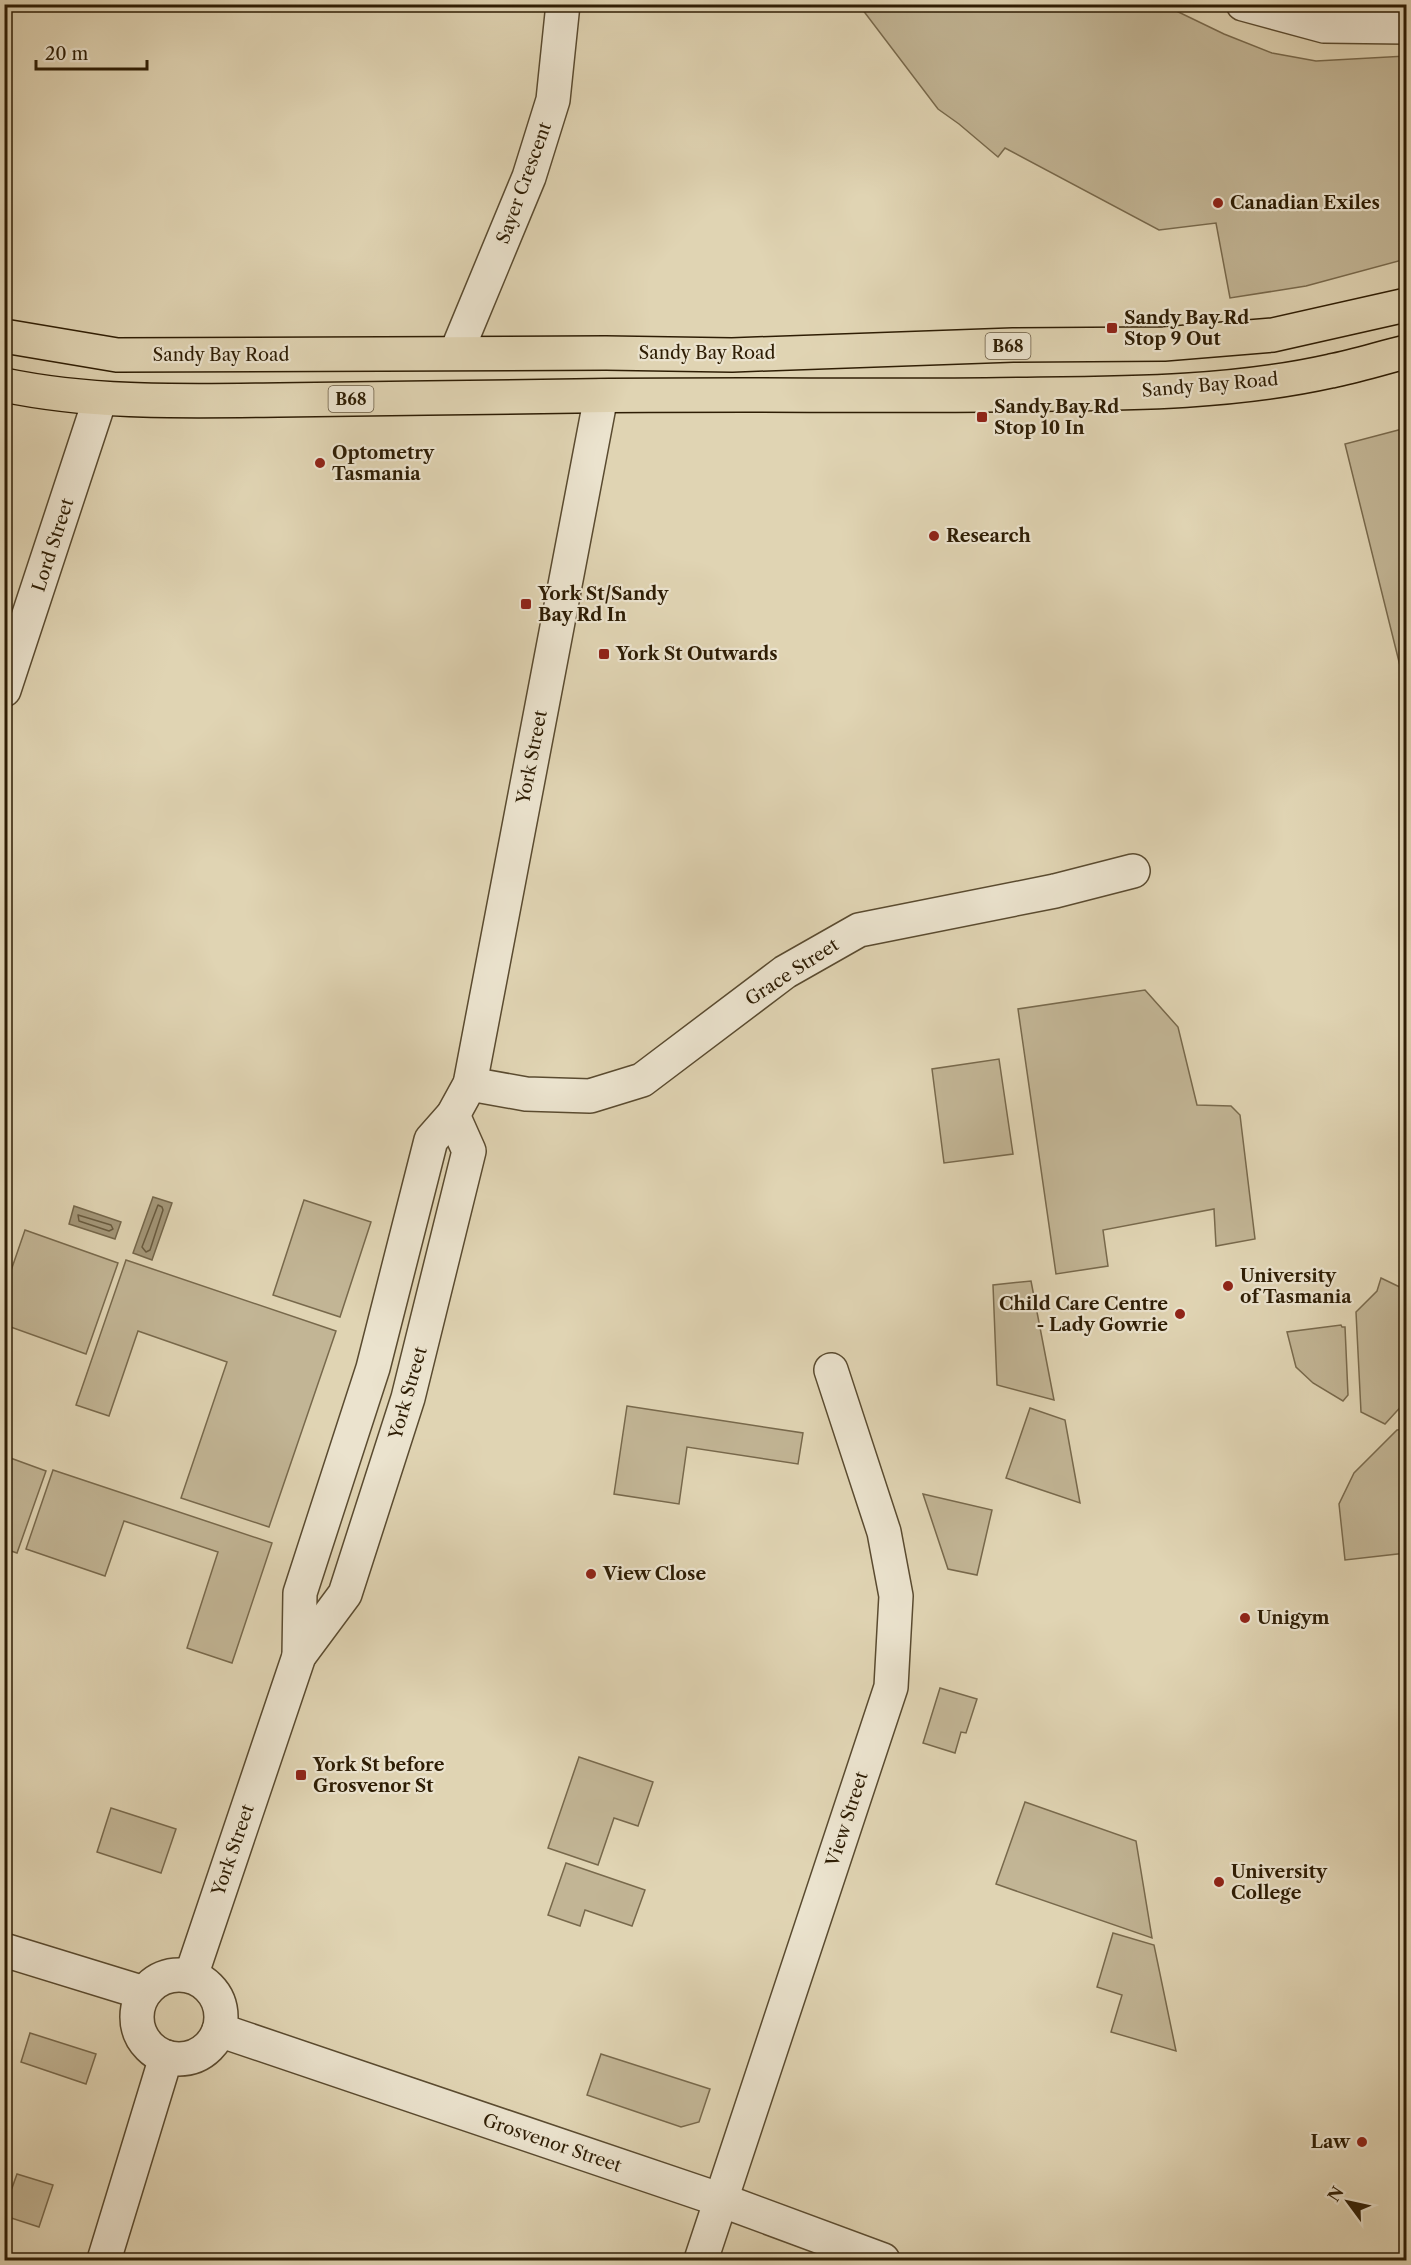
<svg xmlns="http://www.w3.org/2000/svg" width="1411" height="2265" font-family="'Libre Caslon Text',serif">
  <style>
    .green { fill: #c2b595; stroke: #78694c; stroke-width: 1.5 }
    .water { fill: #a39678; stroke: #74664a; stroke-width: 1.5 }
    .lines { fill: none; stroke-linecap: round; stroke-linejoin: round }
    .shore { stroke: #685a3e; stroke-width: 1.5 }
    .minor-casing { stroke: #5a4b30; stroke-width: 36 }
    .primary-casing { stroke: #2e1d04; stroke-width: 36 }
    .minor { stroke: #ebe3ce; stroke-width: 33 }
    .primary { stroke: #e0d4b3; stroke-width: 33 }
    .poi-dot { fill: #8f2418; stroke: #ebe3ce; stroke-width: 2 }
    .labels { text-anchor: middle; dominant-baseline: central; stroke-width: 4.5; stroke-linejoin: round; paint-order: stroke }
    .shield { fill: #ebe3ce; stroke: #675841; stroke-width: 1.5 }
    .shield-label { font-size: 16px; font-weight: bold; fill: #2e1d04 }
    .street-label { font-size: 18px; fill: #2e1d04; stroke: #ebe3ce }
    .poi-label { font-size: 18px; font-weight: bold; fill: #2e1d04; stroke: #ebe3ce; text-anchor: start }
  </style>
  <rect width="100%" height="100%" fill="#e0d4b3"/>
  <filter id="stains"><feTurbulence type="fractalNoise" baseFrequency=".00333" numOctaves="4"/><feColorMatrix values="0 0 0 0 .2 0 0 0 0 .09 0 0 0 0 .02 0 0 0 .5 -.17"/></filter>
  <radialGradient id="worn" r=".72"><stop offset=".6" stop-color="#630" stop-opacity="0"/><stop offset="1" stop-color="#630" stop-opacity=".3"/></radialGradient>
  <g class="green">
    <path d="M 859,5 L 1164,5 L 1224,34 L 1272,53 L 1316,61 L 1406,56 L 1406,259 L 1306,286 L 1230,298 L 1216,223 L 1159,230 L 1005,148 L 998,157 L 959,124 L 938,109 Z"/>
    <path d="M 1406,428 L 1406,690 L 1345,444 Z"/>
    <path d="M 1145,990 L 1178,1027 L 1197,1105 L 1231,1106 L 1240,1115 L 1255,1239 L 1216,1246 L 1214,1209 L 1103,1230 L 1108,1266 L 1056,1274 L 1018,1009 Z"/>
    <path d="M 999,1059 L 1013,1154 L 944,1163 L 932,1069 Z"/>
    <path d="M 304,1200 L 371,1222 L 340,1317 L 273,1295 Z"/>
    <path d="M 25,1230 L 118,1263 L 86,1354 L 5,1325 L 5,1288 Z"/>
    <path d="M 126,1260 L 336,1331 L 269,1527 L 181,1498 L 227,1362 L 138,1331 L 109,1416 L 76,1405 Z"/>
    <path d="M 1381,1278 L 1406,1290 L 1406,1401 L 1385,1424 L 1361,1412 L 1356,1312 L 1377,1291 Z"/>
    <path d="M 1031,1281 L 1054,1400 L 997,1385 L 993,1285 Z"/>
    <path d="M 1341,1325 L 1342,1327 L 1345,1327 L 1348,1395 L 1343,1401 L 1313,1383 L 1296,1367 L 1287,1332 Z"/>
    <path d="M 627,1406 L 803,1433 L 798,1464 L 687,1447 L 679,1504 L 614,1494 Z"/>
    <path d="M 1030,1408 L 1065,1420 L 1080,1503 L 1006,1478 Z"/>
    <path d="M 1406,1429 L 1406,1553 L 1345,1560 L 1339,1504 L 1354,1473 L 1397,1430 Z"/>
    <path d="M 5,1456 L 46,1471 L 17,1553 L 5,1549 Z"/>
    <path d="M 53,1470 L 272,1543 L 232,1663 L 187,1648 L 218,1552 L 124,1521 L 105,1576 L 26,1549 Z"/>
    <path d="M 923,1494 L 992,1510 L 977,1575 L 948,1569 Z"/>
    <path d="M 940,1688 L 977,1699 L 966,1733 L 961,1732 L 955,1753 L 923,1743 Z"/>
    <path d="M 579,1757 L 653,1782 L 638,1826 L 614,1818 L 598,1865 L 548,1848 Z"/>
    <path d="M 1025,1802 L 1136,1841 L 1152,1938 L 996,1884 Z"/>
    <path d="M 111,1808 L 176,1829 L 161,1873 L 97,1852 Z"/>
    <path d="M 566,1863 L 645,1890 L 632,1926 L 585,1910 L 580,1926 L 548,1915 Z"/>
    <path d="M 1113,1933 L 1154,1945 L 1176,2051 L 1111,2032 L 1122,1995 L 1097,1987 Z"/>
    <path d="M 30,2033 L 96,2054 L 86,2084 L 21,2062 Z"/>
    <path d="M 601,2054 L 710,2089 L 699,2122 L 681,2127 L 587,2095 Z"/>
    <path d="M 17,2174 L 53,2185 L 39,2227 L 5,2216 L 5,2186 L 12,2188 Z"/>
  </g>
  <g class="water">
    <path d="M 153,1197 L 172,1203 L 152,1260 L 133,1253 Z"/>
    <path d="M 74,1206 L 121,1222 L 115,1239 L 69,1224 Z"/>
  </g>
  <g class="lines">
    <g class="shore">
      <path d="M 158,1205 L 162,1207 L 163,1210 L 150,1250 L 146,1252 L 142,1247 Z"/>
      <path d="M 78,1215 L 111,1225 L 113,1229 L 109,1231 L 79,1221 Z"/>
    </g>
    <defs>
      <g id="minor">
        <path d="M 1243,4 L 1324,26 L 1406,27"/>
        <path d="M 456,353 L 529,177 L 553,100 L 563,4"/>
        <path d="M 4,690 L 100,399"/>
        <path d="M 470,1084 L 526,1094 L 590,1096 L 642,1080 L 785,972 L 859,930 L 1055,891 L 1133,871"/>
        <path d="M 299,1656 L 300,1593 L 373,1368 L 431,1140 L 453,1115 L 470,1084 L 601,396"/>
        <path d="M 4,1950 L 144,1993"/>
        <circle cx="179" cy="2017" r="42"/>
        <path d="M 191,1976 L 299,1656 L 345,1594 L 408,1398 L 469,1151 L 453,1115"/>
        <path d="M 219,2030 L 721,2200 L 883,2260"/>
        <path d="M 104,2260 L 166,2057"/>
        <path d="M 701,2260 L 891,1687 L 896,1596 L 884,1532 L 831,1370"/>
      </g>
      <g id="primary">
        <path d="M 4,336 L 117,355 L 606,353 L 732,355 L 1013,345 L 1164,344 L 1273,335 L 1406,305"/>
        <path d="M 4,385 C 95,404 187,401 279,400 C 378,399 477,397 576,396 C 713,394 849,396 986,395 C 1100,393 1219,396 1331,371 C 1356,366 1381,358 1406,352"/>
      </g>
    </defs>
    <use href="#minor" class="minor-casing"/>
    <use href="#primary" class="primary-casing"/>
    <use href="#minor" class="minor"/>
    <use href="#primary" class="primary"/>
  </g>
  <g class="poi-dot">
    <circle cx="1218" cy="203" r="6"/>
    <rect x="1106" y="322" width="12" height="12" rx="3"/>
    <rect x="976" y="411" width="12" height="12" rx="3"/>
    <circle cx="320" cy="463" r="6"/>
    <circle cx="934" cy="536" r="6"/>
    <rect x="520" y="598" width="12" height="12" rx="3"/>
    <rect x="598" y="648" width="12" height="12" rx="3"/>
    <circle cx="1228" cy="1286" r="6"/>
    <circle cx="1180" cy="1314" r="6"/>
    <circle cx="591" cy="1574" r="6"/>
    <circle cx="1245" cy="1618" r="6"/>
    <rect x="295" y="1769" width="12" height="12" rx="3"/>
    <circle cx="1219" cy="1882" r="6"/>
    <circle cx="1362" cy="2142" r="6"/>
  </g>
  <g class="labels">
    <g class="shield">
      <rect x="985.5" y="333" width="45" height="26" rx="4.5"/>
      <rect x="328.5" y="386" width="45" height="26" rx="4.5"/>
    </g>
    <g class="shield-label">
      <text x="1008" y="346">B68</text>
      <text x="351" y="399">B68</text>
    </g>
    <g class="street-label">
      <text transform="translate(524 183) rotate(-70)">Sayer Crescent</text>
      <text x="707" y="353">Sandy Bay Road</text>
      <text x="221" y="355">Sandy Bay Road</text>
      <text transform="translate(1210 385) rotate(-5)">Sandy Bay Road</text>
      <text transform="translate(53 545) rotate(-72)">Lord Street</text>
      <text transform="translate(532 757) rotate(-79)">York Street</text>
      <text transform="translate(792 972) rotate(-33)">Grace Street</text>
      <text transform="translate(408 1393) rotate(-74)">York Street</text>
      <text transform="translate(847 1819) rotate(-72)">View Street</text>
      <text transform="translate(233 1850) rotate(-71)">York Street</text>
      <text transform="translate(552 2143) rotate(19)">Grosvenor Street</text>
    </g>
    <g class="poi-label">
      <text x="1230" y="203">Canadian Exiles</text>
      <text x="1124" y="318">Sandy Bay Rd<tspan x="1124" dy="21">Stop 9 Out</tspan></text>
      <text x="994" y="407">Sandy Bay Rd<tspan x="994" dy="21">Stop 10 In</tspan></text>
      <text x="332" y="453">Optometry<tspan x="332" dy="21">Tasmania</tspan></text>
      <text x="946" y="536">Research</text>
      <text x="538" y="594">York St/Sandy<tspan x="538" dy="21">Bay Rd In</tspan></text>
      <text x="616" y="654">York St Outwards</text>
      <text x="1240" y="1276">University<tspan x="1240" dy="21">of Tasmania</tspan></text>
      <text x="1168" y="1304" text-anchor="end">Child Care Centre<tspan x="1168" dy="21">- Lady Gowrie</tspan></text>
      <text x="603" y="1574">View Close</text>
      <text x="1257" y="1618">Unigym</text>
      <text x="313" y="1765">York St before<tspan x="313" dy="21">Grosvenor St</tspan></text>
      <text x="1231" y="1872">University<tspan x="1231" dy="21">College</tspan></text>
      <text x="1350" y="2142" text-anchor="end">Law</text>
    </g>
  </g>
  <rect width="1411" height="2265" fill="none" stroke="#e0d4b3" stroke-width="24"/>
  <rect x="6" y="6" width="1399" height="2253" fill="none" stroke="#2e1d04" stroke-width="3"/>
  <rect x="12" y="12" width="1387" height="2241" fill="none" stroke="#2e1d04" stroke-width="1.5"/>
  <g transform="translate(1348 2202) rotate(303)" stroke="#ebe3ce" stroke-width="4.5" paint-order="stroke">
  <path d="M0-4.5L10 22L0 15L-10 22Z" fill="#2e1d04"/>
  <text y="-9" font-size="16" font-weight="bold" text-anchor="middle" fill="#2e1d04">N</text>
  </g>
  <path d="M36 60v9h111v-9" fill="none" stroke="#2e1d04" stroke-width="3"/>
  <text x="45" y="60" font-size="18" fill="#2e1d04" stroke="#ebe3ce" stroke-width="4.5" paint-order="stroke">20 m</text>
  <rect width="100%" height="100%" filter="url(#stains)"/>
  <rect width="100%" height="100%" fill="url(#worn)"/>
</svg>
